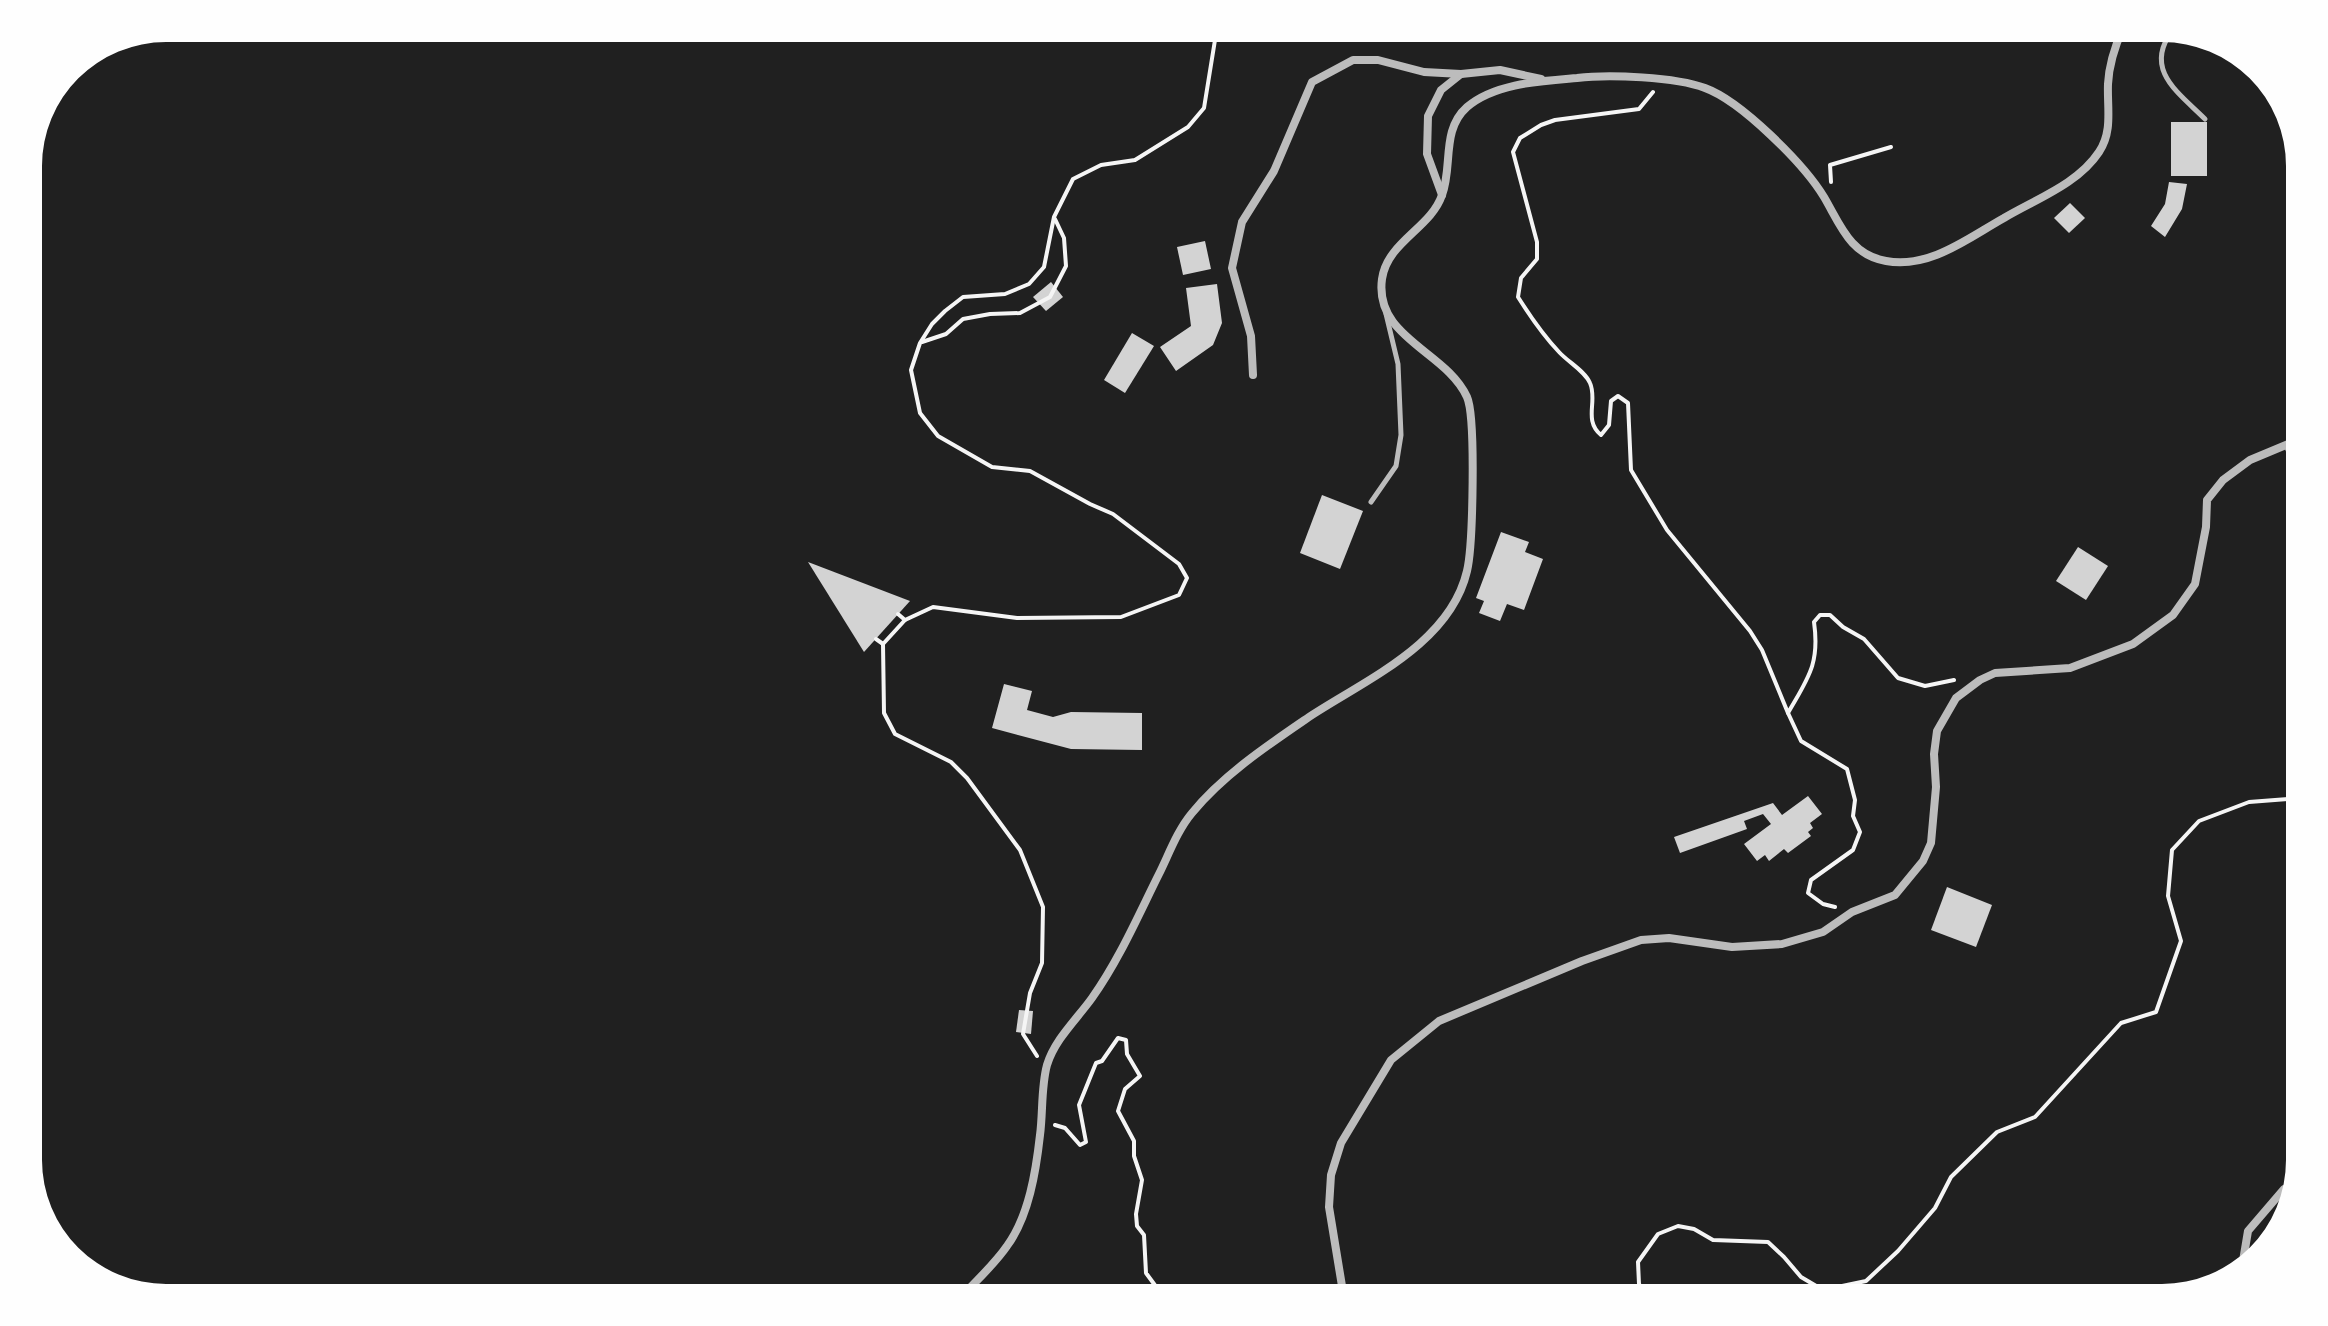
<svg xmlns="http://www.w3.org/2000/svg" width="2328" height="1326" font-family="'Golos Text',sans-serif">
  <style>
    .green { fill: #202020 }
    .building { fill: #d3d3d3 }
    .lines { fill: none; stroke-linecap: round; stroke-linejoin: round }
    .path { stroke: #f5f5f5; stroke-width: 4 }
    .service { stroke: #bcbcbc; stroke-width: 5 }
    .minor { stroke: #bcbcbc; stroke-width: 8 }
  </style>
  <rect width="100%" height="100%" fill="#111"/>
  <path class="green" d="M 166,28 L 2162,28 L 2230,46 L 2281,97 L 2300,158 L 2300,1160 L 2282,1228 L 2231,1279 L 2162,1298 L 166,1298 L 98,1280 L 51,1236 L 28,1168 L 28,158 L 69,68 L 114,38 Z"/>
  <g class="building">
    <rect x="2171" y="122" width="36" height="54"/>
    <path d="M 2169,182 L 2187,184 L 2182,209 L 2165,237 L 2151,226 L 2165,204 Z"/>
    <path d="M 2070,203 L 2085,218 L 2069,233 L 2054,218 Z"/>
    <path d="M 1205,241 L 1211,269 L 1183,275 L 1177,247 Z"/>
    <path d="M 1051,282 L 1063,297 L 1046,311 L 1033,297 Z"/>
    <path d="M 1217,284 L 1222,323 L 1213,345 L 1176,371 L 1160,347 L 1191,326 L 1186,288 Z"/>
    <path d="M 1132,333 L 1154,346 L 1125,393 L 1104,380 Z"/>
    <path d="M 1322,495 L 1363,511 L 1340,569 L 1300,553 Z"/>
    <path d="M 1501,532 L 1529,542 L 1525,552 L 1543,559 L 1524,610 L 1507,604 L 1500,621 L 1479,613 L 1484,601 L 1476,598 Z"/>
    <path d="M 2078,547 L 2108,566 L 2086,600 L 2056,581 Z"/>
    <path d="M 808,562 L 910,601 L 864,652 Z"/>
    <path d="M 1004,684 L 1032,691 L 1027,710 L 1053,717 L 1071,712 L 1142,713 L 1142,750 L 1071,749 L 992,728 Z"/>
    <path d="M 1808,796 L 1822,814 L 1810,823 L 1813,828 L 1808,832 L 1811,836 L 1788,853 L 1784,849 L 1769,861 L 1765,855 L 1757,861 L 1744,844 L 1771,824 L 1763,814 L 1744,821 L 1747,829 L 1680,853 L 1674,837 L 1773,803 L 1782,815 Z"/>
    <path d="M 1947,887 L 1992,905 L 1976,947 L 1931,930 Z"/>
    <path d="M 1019,1010 L 1033,1011 L 1031,1034 L 1016,1032 Z"/>
  </g>
  <g class="lines">
    <g class="path">
      <path d="M 1653,92 L 1639,109 L 1555,120 L 1541,125 L 1520,138 L 1513,152 L 1537,242 L 1537,259 L 1521,278 L 1518,297 C 1530,316 1544,336 1559,352 C 1568,362 1585,371 1590,383 C 1598,401 1583,420 1601,435 L 1609,425 L 1611,401 L 1618,396 L 1628,403 L 1631,470 L 1667,530 L 1750,631 L 1762,650 L 1788,713 C 1808,678 1820,664 1814,622 L 1820,615 L 1830,615 L 1843,627 L 1864,639 L 1898,678 L 1925,686 L 1954,680"/>
      <path d="M 1831,182 L 1830,165 L 1891,147"/>
      <path d="M 922,342 L 946,334 L 963,319 L 990,314 L 1020,313 L 1050,297 L 1066,266 L 1064,238 L 1055,219"/>
      <path d="M 898,614 L 905,620 L 933,607 L 1017,618 L 1121,617 L 1179,595 L 1187,578 L 1179,564 L 1113,514 L 1090,504 L 1030,471 L 992,467 L 938,436 L 920,413 L 911,370 L 920,343 L 932,324 L 945,311 L 963,297 L 1005,294 L 1029,284 L 1044,267 L 1054,217 L 1073,179 L 1101,165 L 1135,160 L 1188,127 L 1204,108 L 1215,40 L 1219,28"/>
      <path d="M 876,639 L 883,644 L 884,713 L 895,734 L 951,762 L 967,778 L 1020,850 L 1043,907 L 1042,963 L 1030,993 L 1023,1034 L 1037,1056"/>
      <path d="M 883,644 L 905,620"/>
      <path d="M 1788,713 L 1801,741 L 1847,769 L 1855,800 L 1853,816 L 1860,832 L 1853,850 L 1811,880 L 1808,893 L 1823,904 L 1835,907"/>
      <path d="M 1055,1125 L 1065,1128 L 1080,1145 L 1086,1142 L 1079,1105 L 1096,1063 L 1102,1061 L 1118,1038 L 1126,1040 L 1127,1054 L 1140,1076 L 1125,1089 L 1118,1111 L 1134,1141 L 1134,1156 L 1142,1180 L 1136,1214 L 1137,1226 L 1144,1235 L 1146,1273 L 1157,1288 L 1174,1294 L 1176,1298"/>
      <path d="M 1648,1298 L 1639,1284 L 1638,1262 L 1658,1234 L 1678,1226 L 1694,1229 L 1713,1240 L 1768,1242 L 1784,1257 L 1801,1277 L 1823,1290 L 1866,1281 L 1898,1251 L 1935,1208 L 1951,1177 L 1997,1132 L 2035,1117 L 2121,1023 L 2156,1012 L 2181,941 L 2168,896 L 2172,850 L 2199,821 L 2249,802 L 2289,799 L 2300,802"/>
    </g>
    <g class="service">
      <path d="M 2172,31 C 2143,70 2179,93 2205,119"/>
      <path d="M 2286,445 L 2300,479"/>
      <path d="M 1371,502 L 1396,466 L 1401,435 L 1398,364 L 1386,314"/>
    </g>
    <g class="minor">
      <path d="M 1442,195 L 1427,154 L 1428,116 L 1441,90 L 1461,74 L 1500,70 L 1541,79"/>
      <path d="M 1253,375 L 1251,336 L 1232,268 L 1242,222 L 1274,171 L 1312,82 L 1353,60 L 1378,60 L 1424,72 L 1461,74"/>
      <path d="M 2245,1266 L 2243,1261 L 2248,1231 L 2284,1189 L 2294,1184"/>
      <path d="M 960,1298 C 976,1281 994,1265 1007,1246 C 1029,1216 1036,1171 1040,1135 C 1043,1113 1041,1087 1047,1065 C 1055,1039 1077,1019 1092,998 C 1119,960 1138,916 1159,874 C 1169,854 1177,831 1192,813 C 1223,775 1268,745 1309,717 C 1365,680 1450,644 1467,571 C 1473,546 1476,417 1467,397 C 1446,351 1374,338 1382,279 C 1387,242 1431,228 1442,195 C 1453,166 1441,130 1467,107 C 1495,83 1542,81 1577,78 C 1609,74 1676,77 1705,88 C 1741,101 1804,164 1824,197 C 1840,224 1850,255 1886,261 C 1930,269 1968,238 2004,218 C 2036,199 2078,184 2099,152 C 2113,131 2107,108 2108,84 C 2109,64 2115,46 2123,28"/>
      <path d="M 1347,1298 L 1342,1286 L 1329,1207 L 1331,1175 L 1341,1143 L 1391,1060 L 1439,1021 L 1582,961 L 1641,940 L 1669,938 L 1732,947 L 1782,944 L 1823,932 L 1852,912 L 1895,895 L 1923,861 L 1931,843 L 1936,787 L 1934,754 L 1937,731 L 1956,698 L 1980,680 L 1995,673 L 2070,668 L 2133,644 L 2173,615 L 2195,584 L 2206,527 L 2207,500 L 2223,480 L 2250,460 L 2300,439"/>
    </g>
  </g>
  <path d="M0 0H2328V1326H0ZM166 42H2162A124 124 0 0 1 2286 166V1160A124 124 0 0 1 2162 1284H166A124 124 0 0 1 42 1160V166A124 124 0 0 1 166 42Z" fill="#fefefe" fill-rule="evenodd"/>
</svg>
